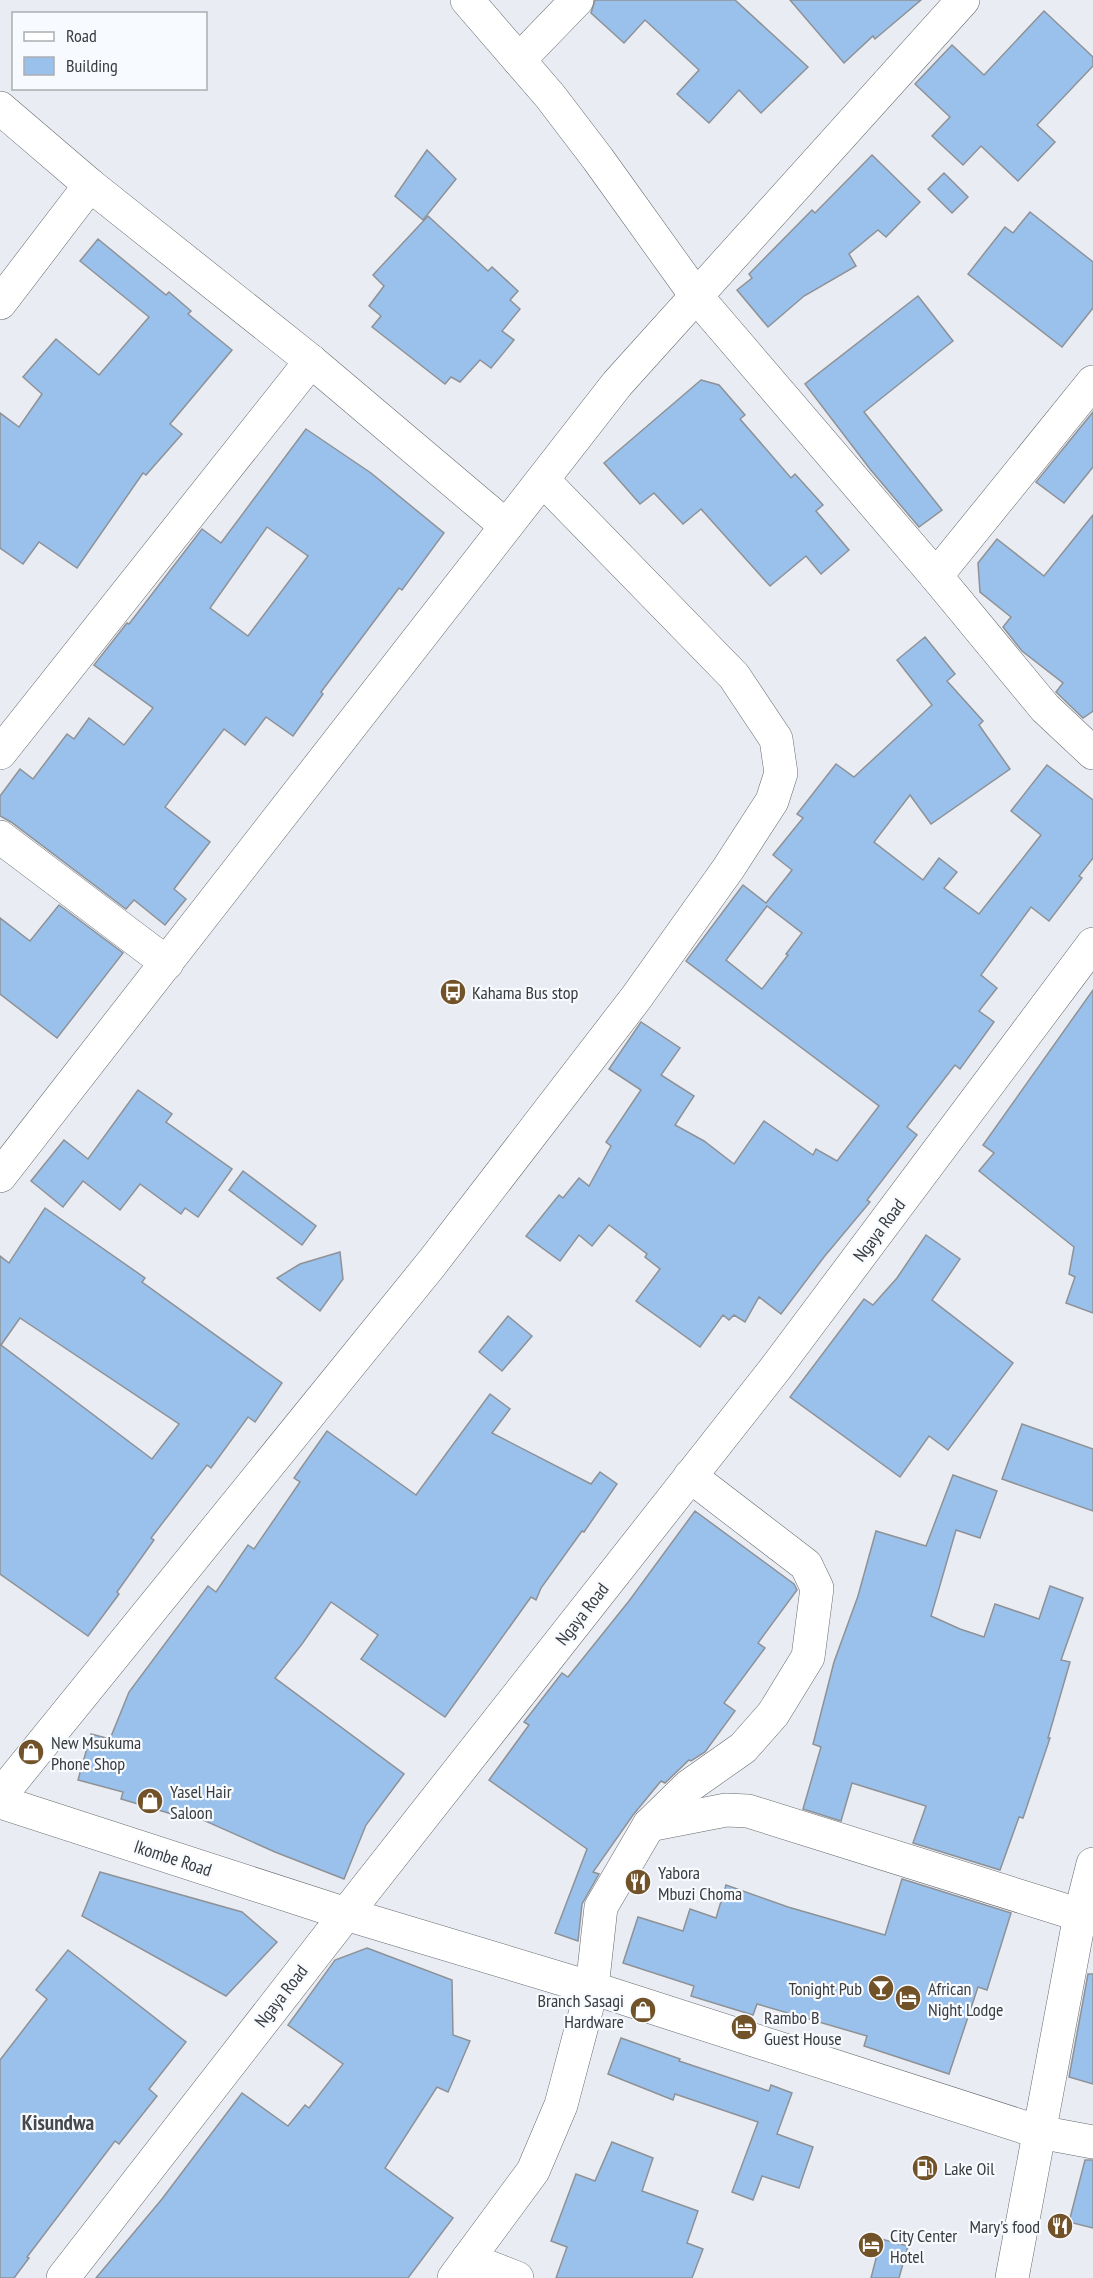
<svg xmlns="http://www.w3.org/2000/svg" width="1093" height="2278" font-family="'PT Sans Narrow',sans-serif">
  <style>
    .building { fill: #9ac1ec; stroke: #8e9297; stroke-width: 1.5; fill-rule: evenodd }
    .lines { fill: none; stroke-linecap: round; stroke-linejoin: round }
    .minor-casing { stroke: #666a6e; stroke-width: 34 }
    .minor { stroke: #fff; stroke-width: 33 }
    .labels { text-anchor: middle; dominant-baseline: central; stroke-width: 4.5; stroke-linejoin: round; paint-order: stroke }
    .poi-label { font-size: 18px; fill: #3a3b3d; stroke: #f7fbff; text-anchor: start }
    .street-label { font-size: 18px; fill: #3a3b3d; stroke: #f7fbff }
    .quarter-label { font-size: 21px; font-weight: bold; fill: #45484c; stroke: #f7fbff }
  </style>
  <rect width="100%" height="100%" fill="#e9edf3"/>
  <g class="building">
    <path d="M 595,0 L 735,0 L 808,67 L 761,113 L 739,90 L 709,123 L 677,94 L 699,70 L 645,20 L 624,43 L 591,13 Z"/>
    <path d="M 790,0 L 921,0 L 875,39 L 873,36 L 844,63 Z"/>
    <path d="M 1044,11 L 1093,57 L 1093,66 L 1037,125 L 1055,142 L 1018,181 L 981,146 L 963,165 L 932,136 L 950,117 L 915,84 L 952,45 L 984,75 Z"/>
    <path d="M 427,150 L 456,179 L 423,220 L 395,196 Z"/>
    <path d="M 872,155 L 920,202 L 886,237 L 878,230 L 849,254 L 856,266 L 804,296 L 768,327 L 737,290 L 752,278 L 749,274 L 812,210 L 815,213 Z"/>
    <path d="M 944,173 L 968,197 L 952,213 L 928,189 Z"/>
    <path d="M 1030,212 L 1093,262 L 1093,308 L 1062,347 L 968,274 L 1005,227 L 1013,233 Z"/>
    <path d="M 428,216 L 488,271 L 492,267 L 518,291 L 510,300 L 520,309 L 502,331 L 514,340 L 491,368 L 480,360 L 460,382 L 451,377 L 445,384 L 372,327 L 381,316 L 369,306 L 384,286 L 373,275 Z"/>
    <path d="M 98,239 L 166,295 L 169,292 L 191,311 L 188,314 L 232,350 L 170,424 L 182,434 L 146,475 L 143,473 L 77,568 L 39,542 L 23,564 L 0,548 L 0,413 L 19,427 L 42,394 L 23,377 L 56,339 L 99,375 L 149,317 L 80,261 Z"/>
    <path d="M 918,296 L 953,341 L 864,412 L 942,510 L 919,527 L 870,469 L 805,384 Z"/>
    <path d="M 701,380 L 719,385 L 745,415 L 740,419 L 791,478 L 795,474 L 823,505 L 816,511 L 849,550 L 821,574 L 806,556 L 770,586 L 701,509 L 683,524 L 654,493 L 640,504 L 604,463 Z"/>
    <path d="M 1093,412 L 1093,467 L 1064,503 L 1036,482 Z"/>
    <path d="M 306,429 L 371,473 L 444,533 L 402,590 L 399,588 L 321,692 L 323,694 L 293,736 L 266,717 L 245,745 L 224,729 L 165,807 L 210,842 L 174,889 L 186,899 L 165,925 L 134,900 L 126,909 L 11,822 L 0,816 L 0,796 L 20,769 L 33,779 L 67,734 L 74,739 L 89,718 L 124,745 L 153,708 L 94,665 L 127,623 L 129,624 L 202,529 L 221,543 ZM 267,527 L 308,556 L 248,636 L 210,608 Z"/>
    <path d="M 1093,515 L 1093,711 L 1083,718 L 1056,692 L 1063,683 L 1022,651 L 1003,627 L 1011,617 L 980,592 L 978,563 L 997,539 L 1044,576 Z"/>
    <path d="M 925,637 L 955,674 L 947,681 L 983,721 L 979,725 L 1010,769 L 931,824 L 910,795 L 874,842 L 923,880 L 939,858 L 957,872 L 944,888 L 979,914 L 1041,835 L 1011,811 L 1047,765 L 1093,800 L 1093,858 L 1079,876 L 1082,878 L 1049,921 L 1031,907 L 981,975 L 997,988 L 979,1011 L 994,1022 L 960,1069 L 955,1065 L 907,1127 L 917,1135 L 867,1200 L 870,1202 L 824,1257 L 781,1314 L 759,1297 L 745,1322 L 734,1315 L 729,1320 L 723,1315 L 700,1347 L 636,1301 L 660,1269 L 645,1257 L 647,1254 L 609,1225 L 592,1246 L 579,1235 L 560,1261 L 526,1236 L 559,1195 L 563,1198 L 579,1178 L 589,1186 L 611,1146 L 606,1142 L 641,1090 L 609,1069 L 641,1022 L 680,1048 L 661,1075 L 694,1096 L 675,1125 L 704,1141 L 734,1164 L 764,1121 L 813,1155 L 816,1149 L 837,1161 L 879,1106 L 686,961 L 743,885 L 766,903 L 792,870 L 773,855 L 803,818 L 797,814 L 836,764 L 854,777 L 932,705 L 897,660 ZM 767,906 L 802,933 L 786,954 L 788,955 L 762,989 L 726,960 Z"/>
    <path d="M 59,905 L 123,953 L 57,1038 L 0,994 L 0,918 L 30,941 Z"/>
    <path d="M 1093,990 L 1093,1313 L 1066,1303 L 1075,1277 L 1069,1274 L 1074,1247 L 979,1171 L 994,1153 L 983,1145 Z"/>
    <path d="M 138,1090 L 172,1114 L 166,1122 L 232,1169 L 198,1217 L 185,1208 L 181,1214 L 140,1184 L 120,1210 L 83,1181 L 63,1207 L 31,1181 L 64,1140 L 88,1159 Z"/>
    <path d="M 243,1171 L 316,1226 L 302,1245 L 229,1190 Z"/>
    <path d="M 45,1208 L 145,1278 L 142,1282 L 282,1383 L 255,1422 L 248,1417 L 211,1468 L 207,1465 L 151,1538 L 154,1540 L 117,1592 L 119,1594 L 88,1636 L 0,1574 L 0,1256 L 9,1263 ZM 20,1318 L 179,1424 L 152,1459 L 1,1345 Z"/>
    <path d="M 926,1235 L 960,1259 L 932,1300 L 1013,1363 L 948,1450 L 929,1436 L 900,1477 L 790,1397 L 864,1299 L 873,1305 L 897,1278 Z"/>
    <path d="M 340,1252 L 343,1279 L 320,1311 L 277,1278 L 300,1264 Z"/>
    <path d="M 508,1316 L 532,1336 L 502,1371 L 479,1352 Z"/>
    <path d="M 490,1394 L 510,1409 L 492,1433 L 591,1484 L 600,1472 L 617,1484 L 584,1532 L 582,1531 L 541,1588 L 536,1600 L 531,1597 L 445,1717 L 361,1659 L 378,1635 L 331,1602 L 302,1644 L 275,1678 L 404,1774 L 366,1825 L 344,1879 L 275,1852 L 183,1811 L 182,1817 L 121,1799 L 123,1792 L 78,1780 L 91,1734 L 110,1739 L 129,1692 L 208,1586 L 216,1592 L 248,1545 L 254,1549 L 300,1482 L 294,1478 L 327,1431 L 416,1495 Z"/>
    <path d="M 1022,1424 L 1093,1449 L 1093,1511 L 1002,1479 Z"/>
    <path d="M 953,1475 L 997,1491 L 980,1538 L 956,1530 L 931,1616 L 960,1629 L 984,1637 L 995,1604 L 1039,1619 L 1050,1586 L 1083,1598 L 1061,1660 L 1070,1662 L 1048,1738 L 1050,1738 L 1023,1818 L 1019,1817 L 1000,1870 L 913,1843 L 926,1806 L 852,1783 L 841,1821 L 803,1809 L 821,1747 L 813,1744 L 834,1662 L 858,1596 L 876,1531 L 926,1546 Z"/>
    <path d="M 695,1511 L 794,1584 L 797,1590 L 758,1643 L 765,1648 L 724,1703 L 735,1711 L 705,1752 L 691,1761 L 689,1760 L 665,1783 L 661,1781 L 633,1815 L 593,1872 L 599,1874 L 582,1904 L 578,1941 L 555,1933 L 587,1849 L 489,1780 L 529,1725 L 524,1722 L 562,1673 L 568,1677 L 629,1601 Z"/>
    <path d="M 100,1872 L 242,1912 L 277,1942 L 226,1996 L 82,1916 Z"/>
    <path d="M 902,1879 L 1011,1913 L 987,1990 L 978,1987 L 949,2074 L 864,2046 L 867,2036 L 757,2004 L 753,2015 L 691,1996 L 694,1986 L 623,1963 L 638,1917 L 683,1931 L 690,1909 L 716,1918 L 726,1885 L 788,1907 L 885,1935 Z"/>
    <path d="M 367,1948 L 452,1980 L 453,2035 L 470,2041 L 448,2092 L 437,2087 L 385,2168 L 453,2218 L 408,2278 L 96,2278 L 162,2199 L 242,2093 L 288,2126 L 305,2105 L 309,2108 L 343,2064 L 288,2025 L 335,1960 Z"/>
    <path d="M 68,1950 L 186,2042 L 149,2089 L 157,2096 L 119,2144 L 115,2141 L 27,2257 L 29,2258 L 14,2278 L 0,2278 L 0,2060 L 47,1999 L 36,1990 Z"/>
    <path d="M 1088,1974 L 1093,1974 L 1093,2084 L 1069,2077 Z"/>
    <path d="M 621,2038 L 680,2059 L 679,2061 L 769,2091 L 771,2085 L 792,2093 L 777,2134 L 813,2147 L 799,2188 L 762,2176 L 753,2200 L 732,2192 L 758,2122 L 675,2094 L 673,2100 L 608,2074 Z"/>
    <path d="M 612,2142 L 653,2158 L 642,2191 L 698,2211 L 687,2243 L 703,2249 L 692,2278 L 556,2278 L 567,2247 L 551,2241 L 576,2174 L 595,2181 Z"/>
    <path d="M 1085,2160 L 1093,2160 L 1093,2228 L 1069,2222 Z"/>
    <path d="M 881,2239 L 908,2246 L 899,2278 L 871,2278 Z"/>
  </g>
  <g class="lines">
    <defs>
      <g id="minor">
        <path d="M 467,0 L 550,96 L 598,159 L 697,297 L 936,576 L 1045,708 L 1093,753"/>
        <path d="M 519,60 L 577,0"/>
        <path d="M 0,108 L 90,185 L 311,361 L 506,526"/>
        <path d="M 0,303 L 90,185"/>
        <path d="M 936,576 L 1093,382"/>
        <path d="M 0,753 L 311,361"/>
        <path d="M 0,837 L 167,963"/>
        <path d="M 0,1176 L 617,384 L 963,0"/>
        <path d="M 0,1796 L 432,1263 L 636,998 L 728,869 L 772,801 L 781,773 L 776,739 L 734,676 L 543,480"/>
        <path d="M 0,1802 L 346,1914 L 592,1988 L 1039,2132 L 1093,2142"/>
        <path d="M 649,1825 L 726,1810 L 748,1811 L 1080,1915"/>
        <path d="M 468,2259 L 517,2278"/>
        <path d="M 63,2278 L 346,1914 L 775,1369 L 1093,944"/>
        <path d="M 454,2278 L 533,2171 L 561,2105 L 592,1988 L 601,1907 L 649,1825 L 689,1786 L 743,1748 L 773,1714 L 808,1657 L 817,1588 L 806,1565 L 690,1476"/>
        <path d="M 1012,2278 L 1080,1915 L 1093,1864"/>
      </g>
    </defs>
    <use href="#minor" class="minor-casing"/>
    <use href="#minor" class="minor"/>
  </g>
  <defs>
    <symbol id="bus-disc" viewBox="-11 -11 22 22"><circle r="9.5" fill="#725228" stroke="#f7fbff"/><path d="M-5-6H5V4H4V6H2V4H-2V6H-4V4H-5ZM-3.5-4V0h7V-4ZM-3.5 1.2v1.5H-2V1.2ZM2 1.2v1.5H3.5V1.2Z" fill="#fff"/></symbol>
    <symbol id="shop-disc" viewBox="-11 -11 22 22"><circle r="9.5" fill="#725228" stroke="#f7fbff"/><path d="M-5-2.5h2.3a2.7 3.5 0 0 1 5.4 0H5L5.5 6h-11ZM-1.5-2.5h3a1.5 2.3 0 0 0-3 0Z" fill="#fff"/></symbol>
    <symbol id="restaurant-disc" viewBox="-11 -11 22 22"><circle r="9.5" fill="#725228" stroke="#f7fbff"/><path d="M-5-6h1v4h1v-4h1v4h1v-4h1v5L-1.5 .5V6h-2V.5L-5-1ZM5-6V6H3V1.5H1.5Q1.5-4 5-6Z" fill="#fff"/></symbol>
    <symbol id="bar-disc" viewBox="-11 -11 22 22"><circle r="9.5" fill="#725228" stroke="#f7fbff"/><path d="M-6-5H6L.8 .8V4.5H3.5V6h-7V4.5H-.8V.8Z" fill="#fff"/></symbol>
    <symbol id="hotel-disc" viewBox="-11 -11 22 22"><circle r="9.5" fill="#725228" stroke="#f7fbff"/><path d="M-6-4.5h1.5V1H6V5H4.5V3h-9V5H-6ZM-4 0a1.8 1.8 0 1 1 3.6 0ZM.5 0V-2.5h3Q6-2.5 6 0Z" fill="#fff"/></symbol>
    <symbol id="fuel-disc" viewBox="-11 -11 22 22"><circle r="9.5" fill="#725228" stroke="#f7fbff"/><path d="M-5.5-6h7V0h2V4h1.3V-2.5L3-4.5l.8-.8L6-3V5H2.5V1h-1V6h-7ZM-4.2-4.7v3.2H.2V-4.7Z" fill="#fff"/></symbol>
  </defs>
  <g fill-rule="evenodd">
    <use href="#bus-disc" x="438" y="977" width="30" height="30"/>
    <use href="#shop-disc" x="16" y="1737" width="30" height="30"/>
    <use href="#shop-disc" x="135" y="1786" width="30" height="30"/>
    <use href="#restaurant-disc" x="623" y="1867" width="30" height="30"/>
    <use href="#bar-disc" x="866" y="1973" width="30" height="30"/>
    <use href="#hotel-disc" x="893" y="1983" width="30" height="30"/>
    <use href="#shop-disc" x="628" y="1995" width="30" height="30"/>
    <use href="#hotel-disc" x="729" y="2012" width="30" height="30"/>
    <use href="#fuel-disc" x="910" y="2153" width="30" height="30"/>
    <use href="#restaurant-disc" x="1045" y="2211" width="30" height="30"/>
    <use href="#hotel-disc" x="856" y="2230" width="30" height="30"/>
  </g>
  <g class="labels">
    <g class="poi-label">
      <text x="472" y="992">Kahama Bus stop</text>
      <text x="51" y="1742">New Msukuma<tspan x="51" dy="21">Phone Shop</tspan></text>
      <text x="170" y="1791">Yasel Hair<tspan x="170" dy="21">Saloon</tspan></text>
      <text x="658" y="1872">Yabora<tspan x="658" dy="21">Mbuzi Choma</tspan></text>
      <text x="862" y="1988" text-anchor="end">Tonight Pub</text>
      <text x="928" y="1988">African<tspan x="928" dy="21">Night Lodge</tspan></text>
      <text x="624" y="2000" text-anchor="end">Branch Sasagi<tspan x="624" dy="21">Hardware</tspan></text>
      <text x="764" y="2017">Rambo B<tspan x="764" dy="21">Guest House</tspan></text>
      <text x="944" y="2168">Lake Oil</text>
      <text x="1040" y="2226" text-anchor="end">Mary's food</text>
      <text x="890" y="2235">City Center<tspan x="890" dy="21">Hotel</tspan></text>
    </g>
    <g class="street-label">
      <text transform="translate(879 1230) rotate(-53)">Ngaya Road</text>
      <text transform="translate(582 1614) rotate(-52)">Ngaya Road</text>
      <text transform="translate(173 1858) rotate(18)">Ikombe Road</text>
      <text transform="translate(281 1996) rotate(-52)">Ngaya Road</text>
    </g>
    <g class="quarter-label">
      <text x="58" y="2122">Kisundwa</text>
    </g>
  </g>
  <rect x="12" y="12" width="195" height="78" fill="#f7fbff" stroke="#abaeb1" stroke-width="1.5"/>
  <rect x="24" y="32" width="30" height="9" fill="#ffffff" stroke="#abaeb1" stroke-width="1.5"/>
  <text x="66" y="42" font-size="18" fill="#3a3b3d">Road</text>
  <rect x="24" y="57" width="30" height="18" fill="#9ac1ec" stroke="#abaeb1" stroke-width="1.5"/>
  <text x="66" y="72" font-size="18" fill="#3a3b3d">Building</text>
</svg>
